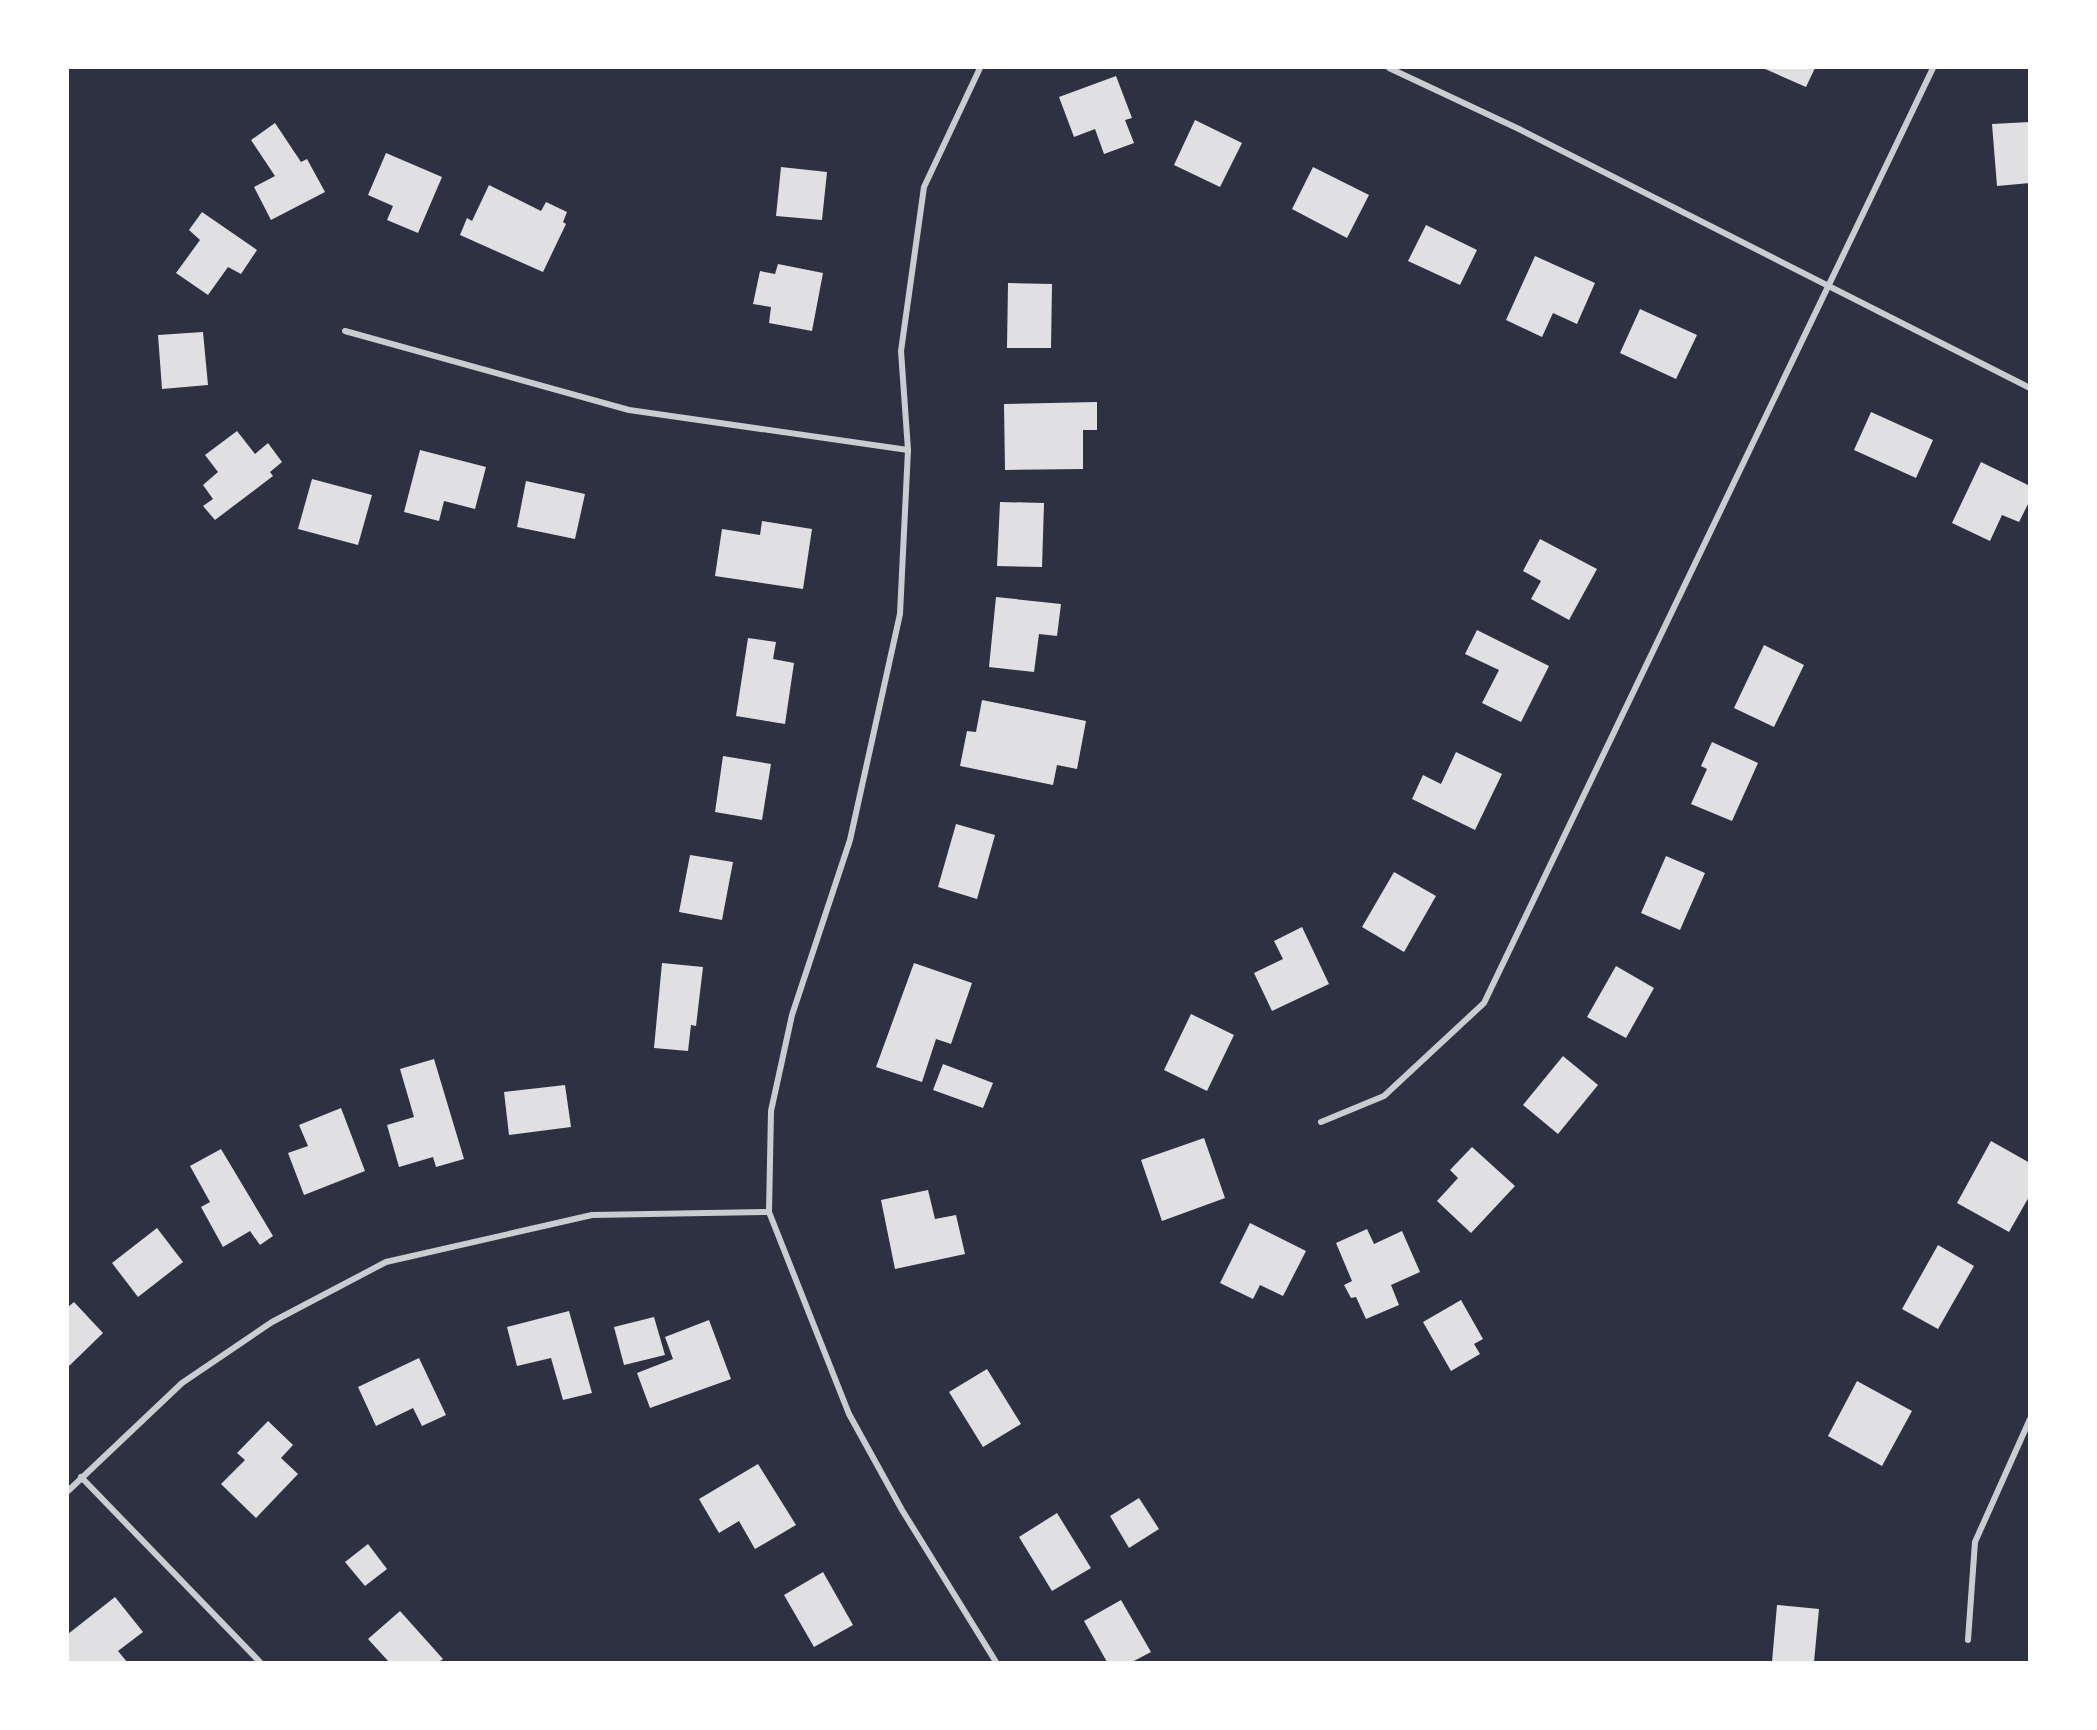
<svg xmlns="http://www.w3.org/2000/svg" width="2097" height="1730" font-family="'Source Sans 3',sans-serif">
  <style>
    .building { fill: #e0e0e3 }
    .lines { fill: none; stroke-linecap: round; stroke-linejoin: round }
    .minor { stroke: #caccd0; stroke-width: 6 }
  </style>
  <rect width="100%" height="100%" fill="#2d3142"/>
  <g class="building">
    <path d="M 1763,68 L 1815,68 L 1806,87 Z"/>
    <path d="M 1116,76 L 1132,118 L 1125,120 L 1134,143 L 1104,154 L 1095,129 L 1074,137 L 1059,97 Z"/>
    <path d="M 1195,120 L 1242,143 L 1220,187 L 1174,165 Z"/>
    <path d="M 2030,122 L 2030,183 L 1997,186 L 1992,124 Z"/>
    <path d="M 275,123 L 301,162 L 307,159 L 325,192 L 271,220 L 254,187 L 275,176 L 251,140 Z"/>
    <path d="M 386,153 L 442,177 L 418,233 L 387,220 L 393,206 L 368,195 Z"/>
    <path d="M 781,167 L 827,172 L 822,220 L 776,216 Z"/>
    <path d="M 1313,167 L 1369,195 L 1347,238 L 1292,209 Z"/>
    <path d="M 489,185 L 541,211 L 546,202 L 567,212 L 563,222 L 566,224 L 543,272 L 460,235 L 467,218 L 472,221 Z"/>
    <path d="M 202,212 L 257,250 L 241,274 L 228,267 L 208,295 L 176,273 L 200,240 L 189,230 Z"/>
    <path d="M 1426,225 L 1477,250 L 1460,285 L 1408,261 Z"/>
    <path d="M 1535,256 L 1595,283 L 1577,324 L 1553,313 L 1542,337 L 1506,320 Z"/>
    <path d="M 778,264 L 823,273 L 812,331 L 769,323 L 771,307 L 753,304 L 760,271 L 775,274 Z"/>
    <path d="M 1008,283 L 1052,284 L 1051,348 L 1007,348 Z"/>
    <path d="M 1640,309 L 1697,335 L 1676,379 L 1620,353 Z"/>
    <path d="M 203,332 L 208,385 L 162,389 L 158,335 Z"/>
    <path d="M 1097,402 L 1097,430 L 1083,430 L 1083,469 L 1005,470 L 1004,404 Z"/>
    <path d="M 1871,412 L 1933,440 L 1916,478 L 1854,450 Z"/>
    <path d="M 237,431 L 255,454 L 268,443 L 282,462 L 270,472 L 273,476 L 215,520 L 203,506 L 213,499 L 203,485 L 218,472 L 205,455 Z"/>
    <path d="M 420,450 L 486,467 L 475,509 L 444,501 L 439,521 L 404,512 Z"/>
    <path d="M 1981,462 L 2030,486 L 2030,500 L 2019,522 L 2002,515 L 1990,541 L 1952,523 Z"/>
    <path d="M 312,479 L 372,495 L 358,545 L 298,529 Z"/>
    <path d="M 526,481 L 585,494 L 575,539 L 517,527 Z"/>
    <path d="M 1000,502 L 1044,503 L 1042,567 L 997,566 Z"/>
    <path d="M 762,521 L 812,529 L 803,589 L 715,576 L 722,529 L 760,535 Z"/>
    <path d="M 1540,539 L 1597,569 L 1569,620 L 1531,599 L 1541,581 L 1523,571 Z"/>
    <path d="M 996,597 L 1061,604 L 1057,636 L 1039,634 L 1034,672 L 989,667 Z"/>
    <path d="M 1477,630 L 1549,666 L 1521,722 L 1482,703 L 1499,670 L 1465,654 Z"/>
    <path d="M 748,638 L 776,642 L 773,659 L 794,663 L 785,724 L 736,716 Z"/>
    <path d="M 1764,645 L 1804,665 L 1774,727 L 1734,708 Z"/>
    <path d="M 982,700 L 1086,721 L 1077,769 L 1057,765 L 1053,785 L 960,766 L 967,731 L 976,732 Z"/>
    <path d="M 1712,742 L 1758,763 L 1732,821 L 1691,804 L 1707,769 L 1701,766 Z"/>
    <path d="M 1456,752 L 1502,774 L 1475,830 L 1412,799 L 1423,775 L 1441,784 Z"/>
    <path d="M 723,756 L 771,764 L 762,820 L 715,812 Z"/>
    <path d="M 956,824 L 995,835 L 977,899 L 938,887 Z"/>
    <path d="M 690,855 L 733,862 L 722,920 L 679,912 Z"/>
    <path d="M 1666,856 L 1705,873 L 1680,930 L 1641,913 Z"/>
    <path d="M 1394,872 L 1436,896 L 1404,952 L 1362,927 Z"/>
    <path d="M 1302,927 L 1329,984 L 1272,1011 L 1254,973 L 1283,959 L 1274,941 Z"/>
    <path d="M 662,963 L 703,967 L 696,1026 L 691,1025 L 688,1051 L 654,1048 Z"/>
    <path d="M 914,963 L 972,983 L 951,1044 L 936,1039 L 922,1082 L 876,1067 Z"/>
    <path d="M 1616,966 L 1654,988 L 1626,1038 L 1587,1017 Z"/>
    <path d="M 1191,1014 L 1234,1035 L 1207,1091 L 1164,1070 Z"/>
    <path d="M 1563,1056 L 1598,1085 L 1558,1134 L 1523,1105 Z"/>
    <path d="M 434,1059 L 464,1159 L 436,1167 L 433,1157 L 399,1167 L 387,1125 L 414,1117 L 400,1069 Z"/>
    <path d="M 943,1064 L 993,1083 L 983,1108 L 933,1090 Z"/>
    <path d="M 565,1085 L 571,1127 L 509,1135 L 504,1092 Z"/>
    <path d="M 341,1108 L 365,1171 L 304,1195 L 288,1153 L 308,1146 L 299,1125 Z"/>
    <path d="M 1204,1138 L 1225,1198 L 1162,1221 L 1141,1160 Z"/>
    <path d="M 1991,1141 L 2030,1163 L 2030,1195 L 2009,1232 L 1957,1203 Z"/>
    <path d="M 1472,1147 L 1515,1186 L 1471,1233 L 1437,1201 L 1458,1178 L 1450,1170 Z"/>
    <path d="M 221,1149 L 273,1236 L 260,1245 L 250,1231 L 223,1247 L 201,1207 L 210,1202 L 190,1166 Z"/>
    <path d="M 928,1190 L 935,1219 L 956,1215 L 965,1254 L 895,1269 L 881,1200 Z"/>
    <path d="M 1250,1223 L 1306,1251 L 1283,1296 L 1260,1285 L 1253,1299 L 1220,1283 Z"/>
    <path d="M 157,1228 L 183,1262 L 138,1297 L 112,1263 Z"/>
    <path d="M 1367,1229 L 1374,1244 L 1402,1231 L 1420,1272 L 1391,1285 L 1399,1305 L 1366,1319 L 1356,1297 L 1351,1298 L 1344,1285 L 1352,1281 L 1336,1243 Z"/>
    <path d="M 1938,1245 L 1974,1266 L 1938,1329 L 1902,1309 Z"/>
    <path d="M 1461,1300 L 1483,1339 L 1474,1344 L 1480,1354 L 1451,1371 L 1423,1322 Z"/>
    <path d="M 74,1302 L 103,1333 L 68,1367 L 68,1307 Z"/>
    <path d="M 569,1311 L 592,1393 L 563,1400 L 551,1358 L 517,1366 L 507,1327 Z"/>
    <path d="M 654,1317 L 665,1355 L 624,1365 L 614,1327 Z"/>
    <path d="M 709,1320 L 731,1379 L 650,1408 L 637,1373 L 673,1359 L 665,1337 Z"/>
    <path d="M 419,1358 L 446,1415 L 422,1426 L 413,1408 L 376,1426 L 358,1387 Z"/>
    <path d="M 987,1369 L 1021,1424 L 983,1447 L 949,1392 Z"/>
    <path d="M 1857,1381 L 1912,1411 L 1882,1466 L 1828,1436 Z"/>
    <path d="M 268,1421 L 293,1445 L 281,1458 L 298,1474 L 256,1518 L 221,1484 L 245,1460 L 237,1453 Z"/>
    <path d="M 758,1464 L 796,1525 L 755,1549 L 739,1521 L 719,1533 L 699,1499 Z"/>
    <path d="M 1139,1498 L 1159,1529 L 1129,1548 L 1110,1516 Z"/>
    <path d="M 1057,1513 L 1091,1568 L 1052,1591 L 1019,1537 Z"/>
    <path d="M 368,1544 L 387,1569 L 365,1586 L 345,1562 Z"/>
    <path d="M 823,1572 L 853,1625 L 814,1647 L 784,1595 Z"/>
    <path d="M 115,1597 L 143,1632 L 118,1651 L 127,1662 L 68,1662 L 68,1634 Z"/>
    <path d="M 1121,1600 L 1151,1652 L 1132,1662 L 1107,1662 L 1084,1621 Z"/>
    <path d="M 1777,1605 L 1819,1609 L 1814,1662 L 1772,1662 Z"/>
    <path d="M 400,1611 L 443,1659 L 439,1662 L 389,1662 L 368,1639 Z"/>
  </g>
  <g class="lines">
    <g class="minor">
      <path d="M 980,68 L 924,187 L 901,351 L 908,450 L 900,614 L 850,840 L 792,1015 L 771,1111 L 769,1212 L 849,1414 L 902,1510 L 996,1662"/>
      <path d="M 1389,68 L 1519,129 L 2030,388"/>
      <path d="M 345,331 L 629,410 L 908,450"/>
      <path d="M 1321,1122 L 1384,1096 L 1484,1003 L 1933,68"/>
      <path d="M 81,1477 L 260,1662"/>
      <path d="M 68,1491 L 182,1383 L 272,1322 L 386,1262 L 592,1215 L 769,1212"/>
      <path d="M 1968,1640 L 1975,1542 L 2030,1419"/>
    </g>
  </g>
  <rect width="2097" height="1730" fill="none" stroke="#ffffff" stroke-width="138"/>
</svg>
